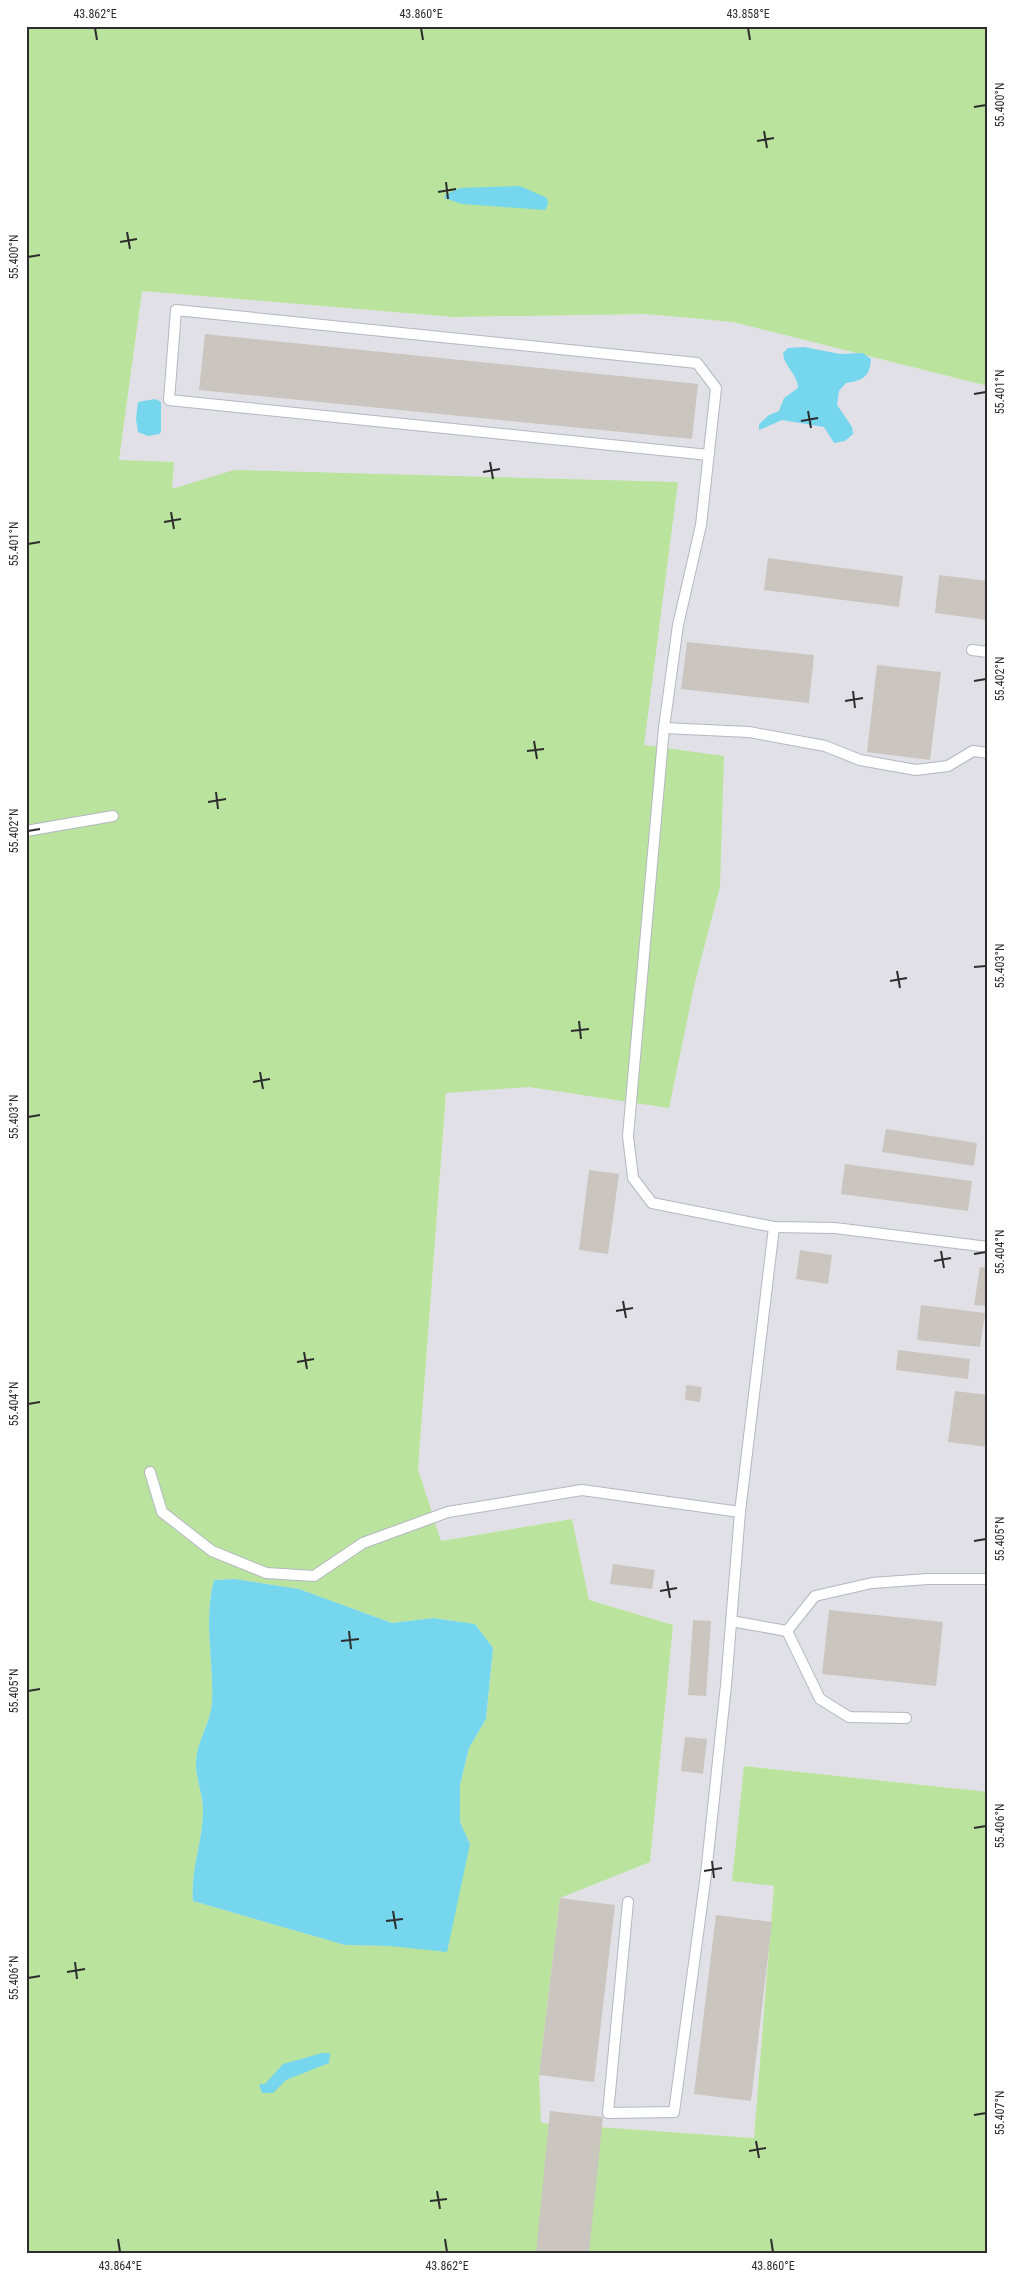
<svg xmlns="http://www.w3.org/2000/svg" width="1014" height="2279" font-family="'Roboto Condensed',sans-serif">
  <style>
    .industrial { fill: #e1e0e7 }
    .green { fill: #bae49d; fill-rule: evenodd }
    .water { fill: #75d6ee }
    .building { fill: #cac5be }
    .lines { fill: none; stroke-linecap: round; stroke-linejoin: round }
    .lane-casing { stroke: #b3b7c0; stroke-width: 12 }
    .lane { stroke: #fff; stroke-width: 10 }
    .ticks { fill: none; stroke: #2d2d2d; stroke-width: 2 }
    .neatline { fill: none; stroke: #2d2d2d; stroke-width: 2 }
    .ticks-label { font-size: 12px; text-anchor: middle; fill: #2d2d2d }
  </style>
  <rect width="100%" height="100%" fill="#eee7e0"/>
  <path class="industrial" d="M 142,291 L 453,317 L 646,314 L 733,322 L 988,386 L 988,1792 L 744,1766 L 774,1886 L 754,2138 L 541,2123 L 539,2075 L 560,1898 L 650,1862 L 673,1625 L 589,1600 L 571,1519 L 441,1541 L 418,1469 L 455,978 L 122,935 L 174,463 L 119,460 Z"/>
  <path class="green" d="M 26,26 L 988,26 L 988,386 L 733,322 L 646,314 L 453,317 L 142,291 L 119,460 L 174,462 L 172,489 L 234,470 L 678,482 L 644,745 L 724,756 L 720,887 L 695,982 L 669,1108 L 529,1087 L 446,1093 L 418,1469 L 441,1541 L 572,1519 L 589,1600 L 673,1625 L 650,1862 L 560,1898 L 539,2075 L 541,2123 L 754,2138 L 774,1886 L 732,1881 L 744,1766 L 988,1792 L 988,2253 L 26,2253 ZM 235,1579 L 299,1589 L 392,1623 L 433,1618 L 475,1624 L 493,1648 L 486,1719 L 469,1748 L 460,1785 L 460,1822 L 470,1844 L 390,1946 L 345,1945 L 193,1901 C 190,1871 203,1841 203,1810 C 203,1794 195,1777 196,1761 C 197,1741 211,1722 212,1702 C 214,1661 203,1620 214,1580 Z"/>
  <g class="water">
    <path d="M 520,186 L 547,198 L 548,204 L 545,210 L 462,204 L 444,198 L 445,195 L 460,188 Z"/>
    <path d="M 804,347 L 840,354 L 863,353 L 871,359 C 870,376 863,381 846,383 L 839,391 L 837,405 L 852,427 L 853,434 L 845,441 L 834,443 L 824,427 L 782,420 L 759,430 L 759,424 L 769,415 L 779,411 L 784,398 L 798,388 C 798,374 784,367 783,353 L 788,348 Z"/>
    <path d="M 155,399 L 161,402 L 161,432 L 159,434 L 148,436 L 138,432 L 136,419 L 138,402 Z"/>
    <path d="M 235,1579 L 299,1589 L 392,1623 L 433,1618 L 475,1624 L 493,1648 L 486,1719 L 469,1748 L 460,1785 L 460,1822 L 470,1844 L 447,1952 L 390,1946 L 345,1945 L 193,1901 C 190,1871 203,1841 203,1810 C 203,1794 195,1777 196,1761 C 197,1741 211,1722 212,1702 C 214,1660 203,1621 214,1580 Z"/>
    <path d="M 322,2053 L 330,2053 L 329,2063 L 286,2080 L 273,2093 L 262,2093 L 259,2084 L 265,2084 L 283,2064 Z"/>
  </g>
  <g class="building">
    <path d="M 205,334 L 698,384 L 692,439 L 199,390 Z"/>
    <path d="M 768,558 L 903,576 L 899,607 L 764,590 Z"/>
    <path d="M 939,575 L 988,581 L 988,620 L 935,613 Z"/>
    <path d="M 687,642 L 814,655 L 809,703 L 681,689 Z"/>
    <path d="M 877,665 L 941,672 L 930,760 L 867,752 Z"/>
    <path d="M 886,1129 L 977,1143 L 974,1166 L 882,1152 Z"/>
    <path d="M 845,1164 L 972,1181 L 968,1211 L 841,1194 Z"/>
    <path d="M 589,1170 L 619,1174 L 608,1254 L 579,1250 Z"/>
    <path d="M 800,1250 L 832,1255 L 828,1284 L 796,1279 Z"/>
    <path d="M 980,1267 L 988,1268 L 988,1306 L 974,1305 Z"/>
    <path d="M 921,1305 L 985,1313 L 980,1347 L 917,1340 Z"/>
    <path d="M 898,1350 L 970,1359 L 968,1379 L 896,1370 Z"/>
    <path d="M 686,1385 L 702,1387 L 700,1402 L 685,1400 Z"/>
    <path d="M 955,1391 L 988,1395 L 988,1447 L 948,1442 Z"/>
    <path d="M 613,1564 L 655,1570 L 652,1589 L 610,1584 Z"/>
    <path d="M 829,1610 L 943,1622 L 936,1686 L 822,1674 Z"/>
    <path d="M 693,1620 L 711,1621 L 706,1696 L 688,1695 Z"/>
    <path d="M 685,1737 L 707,1739 L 703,1774 L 681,1771 Z"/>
    <path d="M 560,1898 L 615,1905 L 594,2082 L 539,2075 Z"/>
    <path d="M 716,1915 L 772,1922 L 751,2101 L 694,2094 Z"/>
    <path d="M 550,2111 L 603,2117 L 589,2253 L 536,2253 Z"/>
  </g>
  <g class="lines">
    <defs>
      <g id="lane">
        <path d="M 709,455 L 169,400 L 176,310 L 697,363 L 716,388 L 701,525 L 678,625 L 664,728 L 628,1136 L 633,1178 L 652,1203 L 774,1227 L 835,1228 L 988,1247"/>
        <path d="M 972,650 L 988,652"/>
        <path d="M 664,728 L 749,732 L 825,746 L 860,760 L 916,770 L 948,766 L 973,751 L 988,753"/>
        <path d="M 26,831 L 113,816"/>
        <path d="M 150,1472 L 162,1512 L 212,1551 L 266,1573 L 314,1576 L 363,1543 L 448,1512 L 582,1490 L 740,1512"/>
        <path d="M 731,1621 L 787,1631 L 815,1596 L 872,1583 L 928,1579 L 988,1579"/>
        <path d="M 787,1631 L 820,1699 L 849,1717 L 906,1718"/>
        <path d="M 628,1902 L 608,2113 L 674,2112 L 706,1874 L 726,1685 L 740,1512 L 774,1227"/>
      </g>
    </defs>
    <use href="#lane" class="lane-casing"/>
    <use href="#lane" class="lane"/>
  </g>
  <path class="ticks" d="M 95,28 L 97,40M 421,28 L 423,40M 748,28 L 750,40M 974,107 L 986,105M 764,131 L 767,148M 757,141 L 774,138M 446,182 L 448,199M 438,192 L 456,189M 127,232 L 130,249M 120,242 L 137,239M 28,257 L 40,255M 974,394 L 986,392M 808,411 L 811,428M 801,421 L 818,418M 490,462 L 493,479M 483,472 L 500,469M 171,512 L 174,529M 164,522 L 181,519M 28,544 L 40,542M 974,681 L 986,679M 853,691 L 855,708M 845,701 L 863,698M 534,741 L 537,759M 527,751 L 544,749M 216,792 L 218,809M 208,802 L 226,799M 28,831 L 40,829M 974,967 L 986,966M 897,971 L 900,988M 890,981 L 907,978M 579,1021 L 581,1039M 571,1031 L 589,1029M 260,1072 L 263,1089M 253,1082 L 270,1079M 28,1117 L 40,1115M 941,1251 L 944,1268M 974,1254 L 986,1252M 934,1261 L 951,1258M 623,1301 L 626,1318M 616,1311 L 633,1308M 304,1352 L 307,1369M 297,1362 L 314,1359M 28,1404 L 40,1402M 974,1541 L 986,1539M 667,1581 L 670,1598M 660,1591 L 677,1588M 349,1631 L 351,1649M 341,1641 L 359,1639M 28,1691 L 40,1689M 974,1828 L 986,1826M 712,1861 L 714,1878M 704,1871 L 722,1868M 393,1911 L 396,1929M 386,1921 L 403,1919M 75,1962 L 77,1979M 67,1972 L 85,1969M 28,1978 L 40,1976M 974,2115 L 986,2113M 756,2141 L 759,2158M 749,2151 L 766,2148M 437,2191 L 440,2209M 430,2201 L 447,2199M 118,2239 L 120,2252M 445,2239 L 447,2252M 771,2239 L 773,2252"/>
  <rect width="1014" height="2279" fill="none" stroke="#ffffff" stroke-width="55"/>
  <rect x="28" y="28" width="958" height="2224" class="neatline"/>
  <g class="ticks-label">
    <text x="95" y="18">43.862°E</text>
    <text x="421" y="18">43.860°E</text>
    <text x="748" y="18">43.858°E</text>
    <text transform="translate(1000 105) rotate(-90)" y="4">55.400°N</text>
    <text transform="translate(14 257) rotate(-90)" y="4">55.400°N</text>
    <text transform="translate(1000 392) rotate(-90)" y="4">55.401°N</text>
    <text transform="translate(14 544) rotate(-90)" y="4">55.401°N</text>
    <text transform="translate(1000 679) rotate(-90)" y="4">55.402°N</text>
    <text transform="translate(14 831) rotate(-90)" y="4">55.402°N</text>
    <text transform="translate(1000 966) rotate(-90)" y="4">55.403°N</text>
    <text transform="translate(14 1117) rotate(-90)" y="4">55.403°N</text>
    <text transform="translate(1000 1252) rotate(-90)" y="4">55.404°N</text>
    <text transform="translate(14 1404) rotate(-90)" y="4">55.404°N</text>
    <text transform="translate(1000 1539) rotate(-90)" y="4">55.405°N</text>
    <text transform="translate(14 1691) rotate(-90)" y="4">55.405°N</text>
    <text transform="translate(1000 1826) rotate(-90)" y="4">55.406°N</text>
    <text transform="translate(14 1978) rotate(-90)" y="4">55.406°N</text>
    <text transform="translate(1000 2113) rotate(-90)" y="4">55.407°N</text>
    <text x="120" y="2270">43.864°E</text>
    <text x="447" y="2270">43.862°E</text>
    <text x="773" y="2270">43.860°E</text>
  </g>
</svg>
